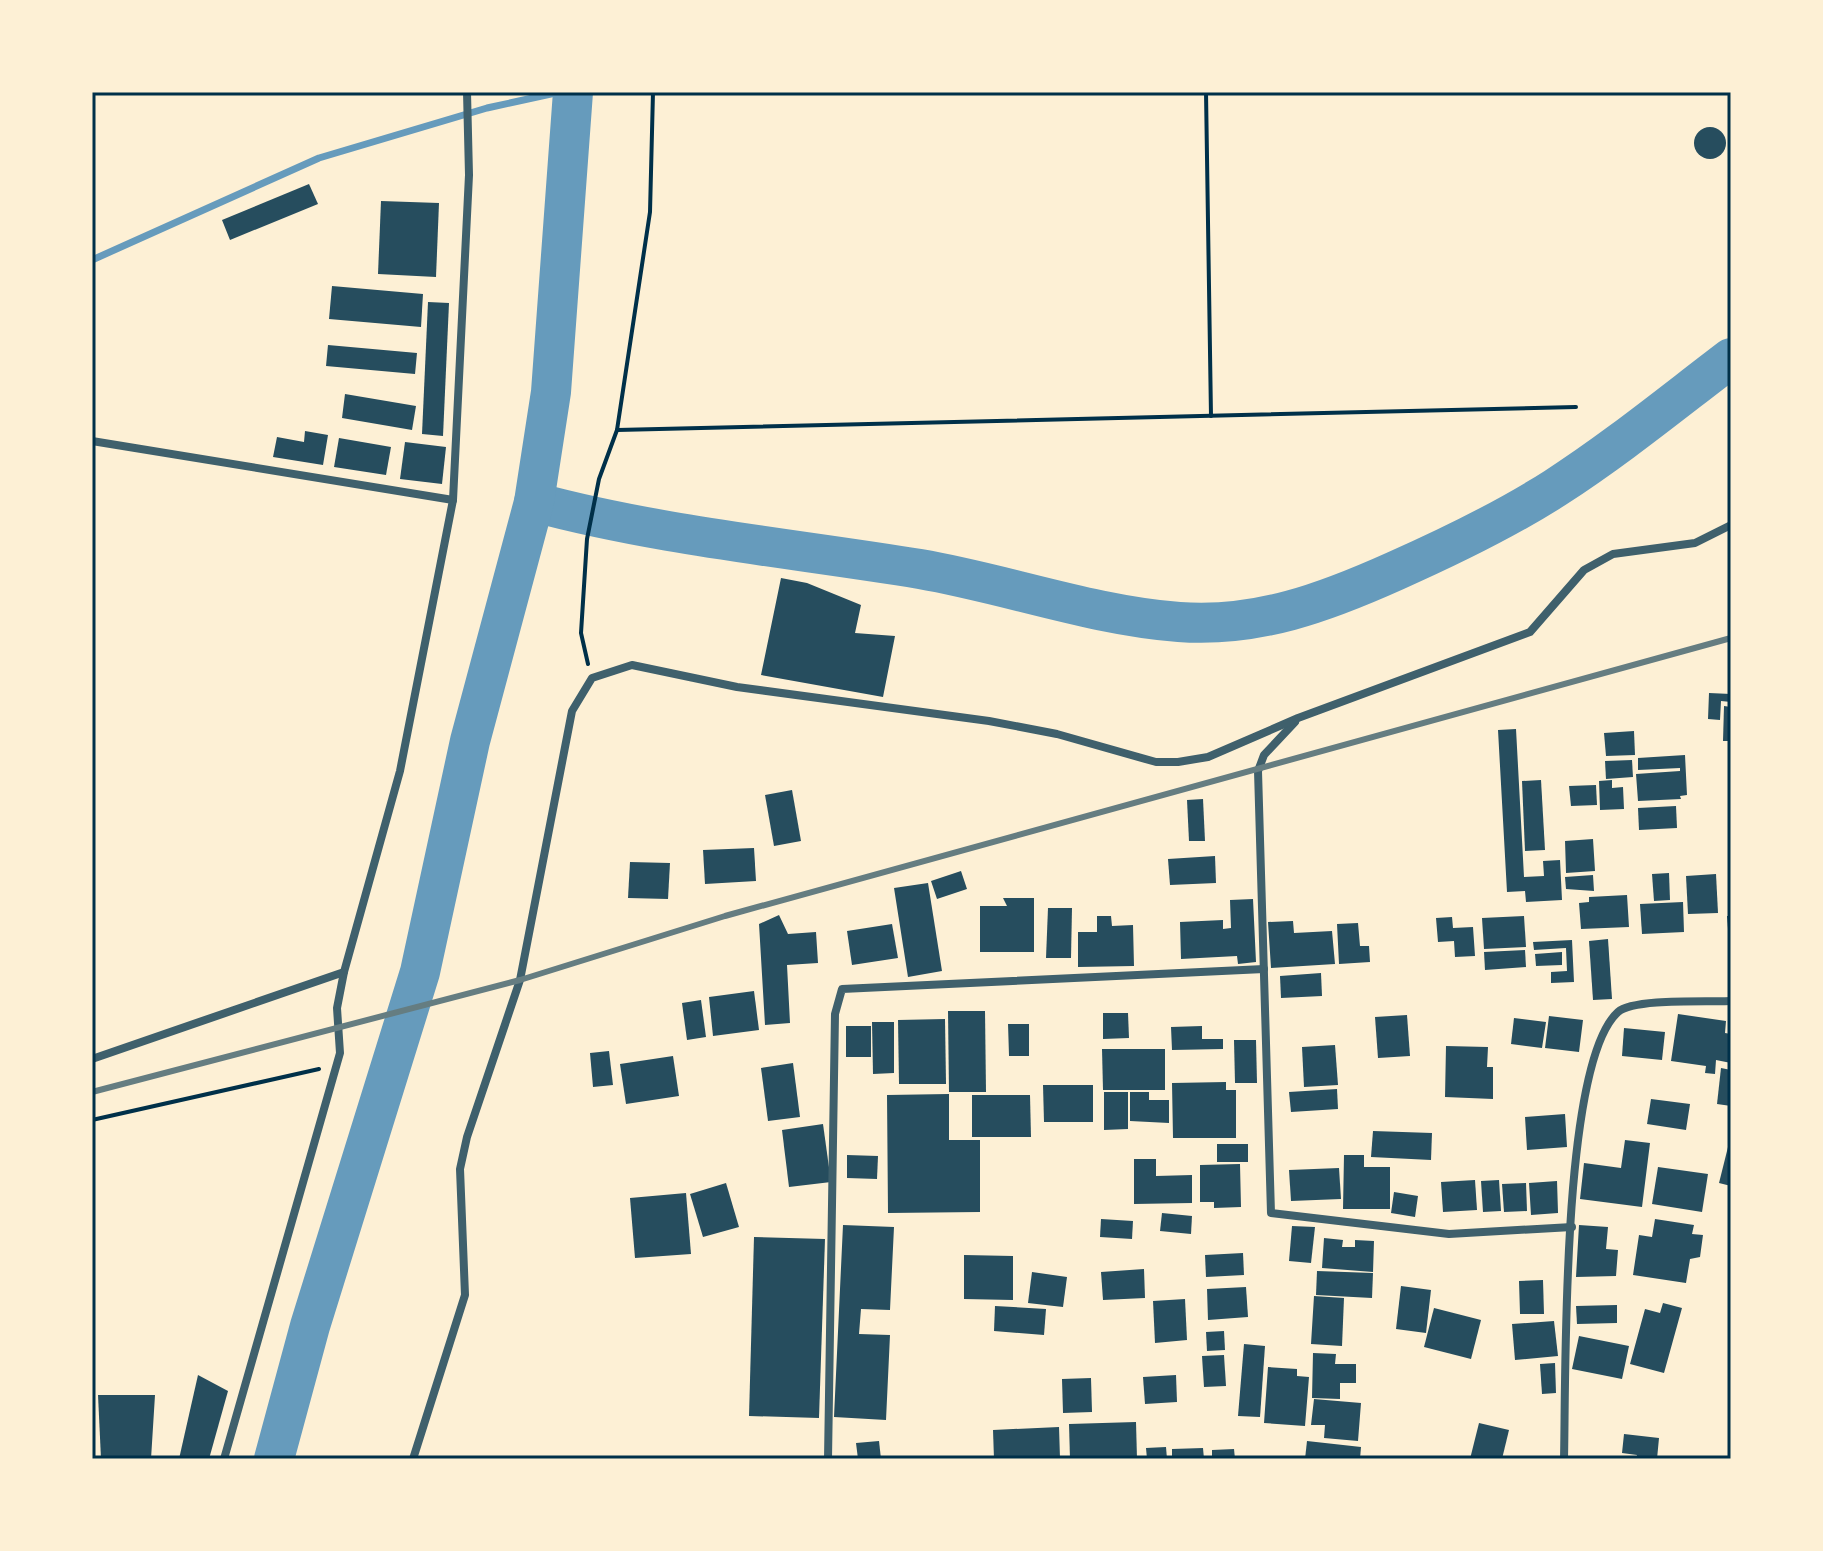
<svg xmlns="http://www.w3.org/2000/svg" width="1823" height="1551" font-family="Quicksand,sans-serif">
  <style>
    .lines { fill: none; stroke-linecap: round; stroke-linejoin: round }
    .stream { stroke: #669bbc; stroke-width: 7 }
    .river { stroke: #669bbc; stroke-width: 40 }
    .building { fill: #264d5e }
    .path { stroke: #003049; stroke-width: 4 }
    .minor { stroke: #3f606c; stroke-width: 8 }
    .rail { stroke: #657d81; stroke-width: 6 }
    .neatline { fill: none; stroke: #003049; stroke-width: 3 }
  </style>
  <rect width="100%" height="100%" fill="#fdf0d5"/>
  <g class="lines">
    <path class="stream" d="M 92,260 L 319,158 L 487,108 L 560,92"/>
    <g class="river">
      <path d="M 534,502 C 660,536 792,548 920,569 C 1007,584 1090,615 1179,622 C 1257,628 1326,602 1395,571 C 1449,547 1505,520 1555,488 C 1617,448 1673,402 1731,358"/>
      <path d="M 274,1459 L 310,1326 L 420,972 L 470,741 L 534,502 L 551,392 L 573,92"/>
    </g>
  </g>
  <g class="building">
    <circle cx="1710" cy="143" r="16"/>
    <path d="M 309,184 L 318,204 L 230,240 L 222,220 Z"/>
    <path d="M 381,201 L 439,203 L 436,277 L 378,274 Z"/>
    <path d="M 332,286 L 423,294 L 421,327 L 329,319 Z"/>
    <path d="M 428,302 L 449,303 L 443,436 L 422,434 Z"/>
    <path d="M 328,345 L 417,353 L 415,374 L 326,366 Z"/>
    <path d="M 345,394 L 416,406 L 412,430 L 342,418 Z"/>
    <path d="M 305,431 L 328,435 L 323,465 L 273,457 L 277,437 L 304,442 Z"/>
    <path d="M 339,438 L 391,447 L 386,475 L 334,467 Z"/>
    <path d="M 405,442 L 446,447 L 442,484 L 400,479 Z"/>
    <path d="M 781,578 L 807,583 L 861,605 L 855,633 L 895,636 L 883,697 L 761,675 Z"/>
    <path d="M 1709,693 L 1731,694 L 1731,702 L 1721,701 L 1720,720 L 1708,719 Z"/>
    <path d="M 1724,706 L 1731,707 L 1731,741 L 1723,741 Z"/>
    <path d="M 1516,729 L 1524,877 L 1544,876 L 1543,861 L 1560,860 L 1562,900 L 1526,902 L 1525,891 L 1507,892 L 1498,730 Z"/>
    <path d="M 1634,731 L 1635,755 L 1606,756 L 1604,733 Z"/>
    <path d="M 1685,755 L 1687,795 L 1680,796 L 1681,799 L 1638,801 L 1636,774 L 1680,771 L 1680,768 L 1638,770 L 1638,758 Z"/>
    <path d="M 1632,760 L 1633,777 L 1606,779 L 1605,761 Z"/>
    <path d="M 1541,780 L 1545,850 L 1525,851 L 1522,781 Z"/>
    <path d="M 1612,780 L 1612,788 L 1623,787 L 1624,809 L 1600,810 L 1599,781 Z"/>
    <path d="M 1596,785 L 1597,805 L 1571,806 L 1569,786 Z"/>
    <path d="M 792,790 L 801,841 L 774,846 L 765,795 Z"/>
    <path d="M 1203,799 L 1205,841 L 1189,841 L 1187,800 Z"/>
    <path d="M 1676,806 L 1677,828 L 1639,830 L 1638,808 Z"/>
    <path d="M 1593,839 L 1595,871 L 1566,873 L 1565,841 Z"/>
    <path d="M 754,848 L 756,881 L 705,884 L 703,850 Z"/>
    <path d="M 1215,856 L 1216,883 L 1170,885 L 1168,859 Z"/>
    <path d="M 630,862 L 670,863 L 668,899 L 628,898 Z"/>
    <path d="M 961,871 L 967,889 L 937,899 L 931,881 Z"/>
    <path d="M 1669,873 L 1670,900 L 1654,901 L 1652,874 Z"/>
    <path d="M 1716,874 L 1718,913 L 1688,914 L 1686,876 Z"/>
    <path d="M 1593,875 L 1594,891 L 1566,889 L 1565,877 Z"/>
    <path d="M 928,883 L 942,971 L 908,977 L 894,888 Z"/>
    <path d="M 1627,895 L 1629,927 L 1581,929 L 1579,903 L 1589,902 L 1589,897 Z"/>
    <path d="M 1003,898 L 1034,898 L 1034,952 L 980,952 L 980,906 L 1007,906 Z"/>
    <path d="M 1253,899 L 1256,962 L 1238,964 L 1237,956 L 1181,959 L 1180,922 L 1223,920 L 1223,929 L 1231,928 L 1230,900 Z"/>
    <path d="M 1683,902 L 1684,932 L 1642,934 L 1640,904 Z"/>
    <path d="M 1048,908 L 1072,908 L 1071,958 L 1046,958 Z"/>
    <path d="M 779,915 L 788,934 L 816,932 L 818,963 L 787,965 L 790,1023 L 765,1025 L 759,924 Z"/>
    <path d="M 1097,916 L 1111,916 L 1112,926 L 1133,925 L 1134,966 L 1078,967 L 1078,932 L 1097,932 Z"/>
    <path d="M 1524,916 L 1526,947 L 1484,949 L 1482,918 Z"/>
    <path d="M 1727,916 L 1731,916 L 1731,942 L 1729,942 Z"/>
    <path d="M 1452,917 L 1453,928 L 1473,927 L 1475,956 L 1455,957 L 1454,941 L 1438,942 L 1436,918 Z"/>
    <path d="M 1293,921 L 1294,933 L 1332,931 L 1335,964 L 1271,968 L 1268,922 Z"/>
    <path d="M 1358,923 L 1360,946 L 1369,946 L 1370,962 L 1339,964 L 1337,924 Z"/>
    <path d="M 892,924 L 898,958 L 852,965 L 847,931 Z"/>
    <path d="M 1608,939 L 1612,999 L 1593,1000 L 1589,941 Z"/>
    <path d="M 1572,940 L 1574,982 L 1551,983 L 1551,972 L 1567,971 L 1566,948 L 1534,950 L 1533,942 Z"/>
    <path d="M 1525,950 L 1526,967 L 1485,970 L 1484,952 Z"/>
    <path d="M 1562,952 L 1562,965 L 1536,966 L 1535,954 Z"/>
    <path d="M 1321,973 L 1322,996 L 1281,998 L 1280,976 Z"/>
    <path d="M 754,991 L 759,1030 L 713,1036 L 709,997 Z"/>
    <path d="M 701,1000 L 706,1037 L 687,1040 L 682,1003 Z"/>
    <path d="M 948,1011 L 985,1011 L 986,1092 L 949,1092 Z"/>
    <path d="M 1103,1013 L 1128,1013 L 1129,1038 L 1103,1039 Z"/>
    <path d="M 1678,1014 L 1726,1021 L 1725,1033 L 1731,1034 L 1731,1063 L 1716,1060 L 1715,1074 L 1705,1073 L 1706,1066 L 1671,1061 Z"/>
    <path d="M 1407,1015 L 1410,1056 L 1378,1058 L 1375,1017 Z"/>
    <path d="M 1549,1016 L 1583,1020 L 1579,1052 L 1545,1048 Z"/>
    <path d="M 1514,1018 L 1546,1022 L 1542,1048 L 1511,1044 Z"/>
    <path d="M 945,1019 L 946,1084 L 899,1084 L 898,1020 Z"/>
    <path d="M 872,1022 L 894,1022 L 894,1073 L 873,1074 Z"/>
    <path d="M 1008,1024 L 1029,1024 L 1029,1056 L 1009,1056 Z"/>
    <rect x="846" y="1026" width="25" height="31"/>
    <path d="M 1202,1026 L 1202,1039 L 1223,1039 L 1223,1049 L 1172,1050 L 1171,1027 Z"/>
    <path d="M 1624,1028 L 1665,1032 L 1662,1060 L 1622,1056 Z"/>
    <path d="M 1234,1040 L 1256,1040 L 1257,1083 L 1235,1083 Z"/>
    <path d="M 1335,1045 L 1338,1085 L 1304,1087 L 1302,1047 Z"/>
    <path d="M 1446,1046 L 1488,1047 L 1487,1067 L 1493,1067 L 1493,1099 L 1445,1097 Z"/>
    <path d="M 1102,1049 L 1165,1049 L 1165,1090 L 1103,1090 Z"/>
    <path d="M 609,1051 L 613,1085 L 593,1087 L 590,1053 Z"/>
    <path d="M 673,1056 L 679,1096 L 626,1104 L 620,1064 Z"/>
    <path d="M 793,1063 L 800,1117 L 768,1121 L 761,1068 Z"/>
    <path d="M 1721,1068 L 1731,1070 L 1731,1106 L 1717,1104 Z"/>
    <path d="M 1226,1082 L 1226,1090 L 1236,1090 L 1236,1138 L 1173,1138 L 1172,1083 Z"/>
    <path d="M 1043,1085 L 1093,1085 L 1093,1122 L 1044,1122 Z"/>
    <path d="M 1337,1089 L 1338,1109 L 1291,1112 L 1289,1092 Z"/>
    <path d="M 1104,1092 L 1128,1092 L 1128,1129 L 1104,1130 Z"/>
    <path d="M 1130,1092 L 1149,1092 L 1149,1100 L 1169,1100 L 1169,1123 L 1130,1121 Z"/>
    <path d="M 949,1094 L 949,1140 L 980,1140 L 980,1212 L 888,1213 L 887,1095 Z"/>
    <path d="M 972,1095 L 1030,1095 L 1031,1137 L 972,1137 Z"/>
    <path d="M 1651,1099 L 1690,1104 L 1686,1130 L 1647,1124 Z"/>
    <path d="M 1565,1114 L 1567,1147 L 1527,1150 L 1525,1117 Z"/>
    <path d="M 823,1124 L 831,1182 L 789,1187 L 782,1130 Z"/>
    <path d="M 1373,1131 L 1432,1133 L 1431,1160 L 1371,1157 Z"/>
    <path d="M 1625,1140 L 1650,1143 L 1642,1207 L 1580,1199 L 1584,1163 L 1621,1168 Z"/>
    <rect x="1217" y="1144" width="31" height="18"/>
    <path d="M 1728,1147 L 1731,1148 L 1731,1186 L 1719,1183 Z"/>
    <path d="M 847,1155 L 878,1156 L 877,1179 L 847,1178 Z"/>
    <path d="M 1344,1155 L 1364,1155 L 1364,1167 L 1390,1167 L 1390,1209 L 1343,1209 Z"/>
    <path d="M 1134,1159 L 1156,1159 L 1156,1176 L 1192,1175 L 1192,1203 L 1134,1204 Z"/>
    <path d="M 1240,1164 L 1241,1207 L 1214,1208 L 1214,1202 L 1200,1202 L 1200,1165 Z"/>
    <path d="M 1658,1167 L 1708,1174 L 1702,1212 L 1652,1204 Z"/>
    <path d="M 1339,1168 L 1341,1199 L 1291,1201 L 1289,1170 Z"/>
    <path d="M 1475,1180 L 1477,1210 L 1443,1212 L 1441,1182 Z"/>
    <path d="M 1499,1180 L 1501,1211 L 1483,1212 L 1481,1181 Z"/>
    <path d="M 1557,1181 L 1558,1213 L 1531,1215 L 1529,1183 Z"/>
    <path d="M 726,1183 L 739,1227 L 703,1237 L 690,1194 Z"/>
    <path d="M 1526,1183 L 1527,1211 L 1504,1212 L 1502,1184 Z"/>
    <path d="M 1394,1192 L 1418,1196 L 1415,1217 L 1391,1213 Z"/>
    <path d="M 686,1193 L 691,1254 L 635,1258 L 630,1198 Z"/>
    <path d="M 1162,1213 L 1192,1216 L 1191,1234 L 1160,1231 Z"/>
    <path d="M 1101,1219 L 1133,1221 L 1132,1239 L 1100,1237 Z"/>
    <path d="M 1655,1219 L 1694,1225 L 1692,1234 L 1703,1235 L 1700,1257 L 1690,1259 L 1686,1283 L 1633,1275 L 1639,1235 L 1652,1237 Z"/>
    <path d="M 843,1225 L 894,1227 L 890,1310 L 861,1309 L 859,1334 L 890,1335 L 886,1420 L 834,1417 Z"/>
    <path d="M 1579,1225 L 1608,1227 L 1606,1249 L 1618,1250 L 1616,1276 L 1576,1277 Z"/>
    <path d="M 1292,1226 L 1315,1227 L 1311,1263 L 1289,1261 Z"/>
    <path d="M 754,1237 L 825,1239 L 819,1418 L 749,1416 Z"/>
    <path d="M 1324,1238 L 1343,1240 L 1342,1247 L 1355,1247 L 1355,1240 L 1374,1241 L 1373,1272 L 1322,1268 Z"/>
    <path d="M 1243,1253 L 1244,1275 L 1206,1277 L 1205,1255 Z"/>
    <path d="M 964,1255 L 1013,1256 L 1013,1300 L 964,1299 Z"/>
    <path d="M 1144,1269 L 1145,1298 L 1103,1300 L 1101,1272 Z"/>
    <path d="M 1317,1271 L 1373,1273 L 1372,1298 L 1316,1295 Z"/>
    <path d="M 1032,1272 L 1067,1277 L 1063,1307 L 1028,1303 Z"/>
    <path d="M 1543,1280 L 1544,1314 L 1520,1314 L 1519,1281 Z"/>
    <path d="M 1401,1286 L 1431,1290 L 1426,1333 L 1396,1329 Z"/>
    <path d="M 1246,1287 L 1248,1317 L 1208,1320 L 1207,1289 Z"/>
    <path d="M 1314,1296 L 1344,1298 L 1342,1346 L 1311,1344 Z"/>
    <path d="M 1185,1299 L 1187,1340 L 1155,1343 L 1153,1301 Z"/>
    <path d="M 1663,1303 L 1682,1308 L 1664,1373 L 1630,1364 L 1645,1309 L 1660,1313 Z"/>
    <path d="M 1617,1305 L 1617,1323 L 1577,1324 L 1576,1306 Z"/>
    <path d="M 995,1306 L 1046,1309 L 1044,1335 L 994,1331 Z"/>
    <path d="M 1434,1308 L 1481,1320 L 1471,1359 L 1424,1347 Z"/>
    <path d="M 1554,1321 L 1558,1356 L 1515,1360 L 1512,1324 Z"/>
    <path d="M 1224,1331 L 1225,1350 L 1207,1351 L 1206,1332 Z"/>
    <path d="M 1579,1336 L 1629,1346 L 1622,1379 L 1572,1369 Z"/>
    <path d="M 1244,1344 L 1265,1346 L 1260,1417 L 1238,1416 Z"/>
    <path d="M 1313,1353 L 1336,1354 L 1335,1364 L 1356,1364 L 1356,1383 L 1340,1383 L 1340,1399 L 1312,1398 Z"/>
    <path d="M 1224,1355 L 1226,1386 L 1204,1387 L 1202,1356 Z"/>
    <path d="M 1555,1363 L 1556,1393 L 1542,1394 L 1540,1364 Z"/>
    <path d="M 1268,1367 L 1297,1369 L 1297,1376 L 1309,1377 L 1305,1426 L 1264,1423 Z"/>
    <path d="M 198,1375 L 228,1391 L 209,1459 L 179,1459 Z"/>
    <path d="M 1176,1375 L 1177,1402 L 1145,1404 L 1143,1377 Z"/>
    <path d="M 1091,1378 L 1092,1412 L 1063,1413 L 1062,1379 Z"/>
    <path d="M 98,1395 L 155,1395 L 151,1459 L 101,1459 Z"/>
    <path d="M 1314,1399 L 1361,1403 L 1358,1441 L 1324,1438 L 1325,1425 L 1311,1425 Z"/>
    <path d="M 1136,1422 L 1137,1459 L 1070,1459 L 1069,1424 Z"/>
    <path d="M 1479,1423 L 1509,1430 L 1502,1459 L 1470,1459 Z"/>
    <path d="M 1059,1427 L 1060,1459 L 994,1459 L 993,1430 Z"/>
    <path d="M 1624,1434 L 1659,1438 L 1657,1459 L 1636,1459 L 1637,1455 L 1622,1453 Z"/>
    <path d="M 879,1441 L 881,1459 L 858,1459 L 856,1443 Z"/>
    <path d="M 1307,1441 L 1361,1447 L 1360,1459 L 1305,1459 Z"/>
    <path d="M 1166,1447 L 1167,1459 L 1147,1459 L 1146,1448 Z"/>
    <path d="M 1203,1448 L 1204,1459 L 1172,1459 L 1172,1449 Z"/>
    <path d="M 1234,1449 L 1235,1459 L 1212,1459 L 1212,1450 Z"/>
  </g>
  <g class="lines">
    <g class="path">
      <path d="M 1206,92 L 1211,416"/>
      <path d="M 617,430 L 1576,407"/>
      <path d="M 588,664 L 581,633 L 587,539 L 599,479 L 617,430 L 650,212 L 653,92"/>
      <path d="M 92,1120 L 319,1069"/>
    </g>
    <g class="minor">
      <path d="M 92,441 L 453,500"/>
      <path d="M 1295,722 L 1264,755 L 1258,771 L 1271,1213 L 1449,1234 L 1572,1227"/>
      <path d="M 92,1059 L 344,972 L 400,771 L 453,500 L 469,175 L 467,92"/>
      <path d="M 224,1459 L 340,1053 L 337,1008 L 344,972"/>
      <path d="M 413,1459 L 465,1295 L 460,1169 L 467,1137 L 520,980 L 572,711 L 592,678 L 632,665 L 737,687 L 989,721 L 1057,734 L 1156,762 L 1178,762 L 1208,757 L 1298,718 L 1530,632 L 1584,570 L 1613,554 L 1695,543 L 1731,525"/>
      <path d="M 828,1459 L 835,1014 L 842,989 L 1264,969"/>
      <path d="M 1564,1459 C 1566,1375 1561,1063 1618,1012 C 1633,998 1708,1002 1731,1001"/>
    </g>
    <path class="rail" d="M 92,1092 L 520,980 L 725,916 L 1731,638"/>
  </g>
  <rect width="1823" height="1551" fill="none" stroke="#fdf0d5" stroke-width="188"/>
  <rect x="94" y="94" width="1635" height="1363" class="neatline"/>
</svg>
